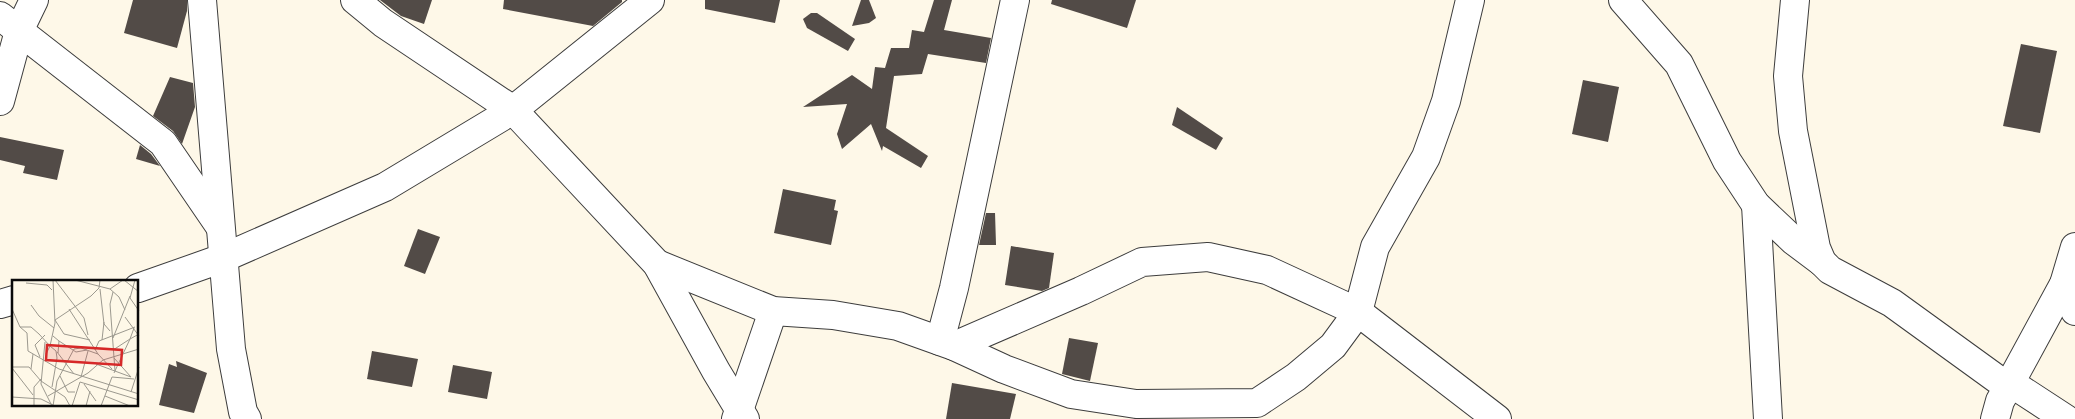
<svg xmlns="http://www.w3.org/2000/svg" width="2075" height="419" font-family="'Source Serif 4',serif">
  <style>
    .building { fill: #524b47 }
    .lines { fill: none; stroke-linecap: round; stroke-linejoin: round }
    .minor-casing { stroke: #3d3d3d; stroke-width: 30 }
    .minor { stroke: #fff; stroke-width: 28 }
    .inset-road { fill: none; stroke: #9c998f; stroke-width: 1 }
    .view { fill: #d62828; fill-opacity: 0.15; stroke: #d62828; stroke-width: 2.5 }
    .inset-edge { fill: none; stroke: #0a0a0a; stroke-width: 2.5 }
  </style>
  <rect width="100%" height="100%" fill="#fef8e8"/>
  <g class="building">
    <path d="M 133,0 L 187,0 L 187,11 L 177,48 L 124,33 Z"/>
    <path d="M 380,0 L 432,0 L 424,24 L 401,16 Z"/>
    <path d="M 504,0 L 622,0 L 622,2 L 593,26 L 503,9 Z"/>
    <path d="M 705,0 L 780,0 L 775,23 L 705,9 Z"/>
    <path d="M 861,0 L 869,0 L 876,18 L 869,23 L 852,26 Z"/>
    <path d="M 934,0 L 952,0 L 944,30 L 991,38 L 986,63 L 928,54 L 922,74 L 894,76 L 886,128 L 928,156 L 921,168 L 883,146 L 882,151 L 871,124 L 842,149 L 837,134 L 847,104 L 803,107 L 852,75 L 872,89 L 875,67 L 885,68 L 891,48 L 909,48 L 912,30 L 924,32 Z"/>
    <path d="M 1052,0 L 1136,0 L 1127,28 L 1051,4 Z"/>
    <path d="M 811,13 L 817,13 L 855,39 L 848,51 L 807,28 L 803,19 Z"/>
    <path d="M 2021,44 L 2057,51 L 2040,133 L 2003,126 Z"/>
    <path d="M 170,77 L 193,83 L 195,107 L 182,144 L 173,131 L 153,116 Z"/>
    <path d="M 1583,80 L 1619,87 L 1608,142 L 1572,134 Z"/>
    <path d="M 1177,107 L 1223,138 L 1216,150 L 1172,125 Z"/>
    <path d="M 0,137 L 64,150 L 57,180 L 23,173 L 25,166 L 0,160 Z"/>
    <path d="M 140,145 L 151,154 L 160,166 L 136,159 Z"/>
    <path d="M 783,189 L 836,200 L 834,210 L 838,211 L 831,245 L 774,233 Z"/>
    <path d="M 986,213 L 995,213 L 996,245 L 979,245 Z"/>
    <path d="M 418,229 L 440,237 L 425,274 L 404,266 Z"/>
    <path d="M 1011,246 L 1054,253 L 1049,288 L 1042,291 L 1005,285 Z"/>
    <path d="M 1069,338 L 1098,343 L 1090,381 L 1062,374 Z"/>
    <path d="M 372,351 L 418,359 L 412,387 L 367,379 Z"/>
    <path d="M 176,361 L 207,373 L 194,413 L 159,405 L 169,364 L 177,367 Z"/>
    <path d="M 453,365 L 492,372 L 487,399 L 448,392 Z"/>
    <path d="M 952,383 L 1016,394 L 1010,419 L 946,419 Z"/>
  </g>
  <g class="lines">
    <defs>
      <g id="minor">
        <path d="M 202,0 L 231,349 L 243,412 L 247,419"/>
        <path d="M 355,0 L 383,23 L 513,110 L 657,264 L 716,371 L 745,419"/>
        <path d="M 1623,0 L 1679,64 L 1727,161 L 1756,205 L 1794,241 L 1822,262"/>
        <path d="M 1795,0 L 1788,76 L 1793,131 L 1816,248 L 1822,262 L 1830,270 L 1892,303 L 2008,387 L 2000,401 L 1995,419"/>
        <path d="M 0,16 L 163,143 L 219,225"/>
        <path d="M 0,101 L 19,31 L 34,0"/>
        <path d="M 1756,205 L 1768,419"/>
        <path d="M 657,264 L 773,311 L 833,315 L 898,326 L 954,346 L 1004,369 L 1071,394 L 1136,404 L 1257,403 L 1296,377 L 1333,346 L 1358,312 L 1375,247 L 1426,157 L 1446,101 L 1470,0"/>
        <path d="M 2064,284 L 2075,311"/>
        <path d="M 138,288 L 223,258 L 385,187 L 513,110 L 650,0"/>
        <path d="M 0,304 L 14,300"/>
        <path d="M 940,341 L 954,288 L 1015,0"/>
        <path d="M 954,346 L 1081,291 L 1142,262 L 1208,257 L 1267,270 L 1358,312 L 1497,419"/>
        <path d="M 736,419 L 773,311"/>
        <path d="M 2066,419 L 2020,389 L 2008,387 L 2064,284 L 2075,247"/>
      </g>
    </defs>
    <use href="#minor" class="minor-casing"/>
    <use href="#minor" class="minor"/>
  </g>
  <g transform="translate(12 280)">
    <rect width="126" height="126" fill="#fef8e8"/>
    <path class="inset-road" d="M 43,0 L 72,38 L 76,55M 63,0 L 98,9 L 107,17 L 113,30M 112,0 L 127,12M 123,0 L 118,18 L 127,31M 14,3 L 35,5 L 40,10M 88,9 L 92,44 L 98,51M 98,9 L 111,0M 101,12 L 98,24 L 103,91M 19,25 L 27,36 L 42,48M 0,29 L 8,47 L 15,53 L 16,71 L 47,89 L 127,114M 57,29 L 86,74 L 100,89M 113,37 L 127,56M 8,47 L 19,47 L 27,54 L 38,66 L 34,74M 41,56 L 47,61 L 46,73M 101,58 L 118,16M 78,60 L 52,54 L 43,40 L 79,16 L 87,8 L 88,0M 90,60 L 92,42M 47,61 L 64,72 L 75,70M 33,62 L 29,104 L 40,126M 83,70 L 87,61 L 123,47M 101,70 L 118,59 L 122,48M 45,72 L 62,94M 28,77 L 23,65 L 33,55M 102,78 L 119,97M 84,84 L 119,97M 0,87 L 17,87 L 29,101 L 53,117 L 58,126M 0,88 L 21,115M 19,89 L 21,74M 102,93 L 118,59 L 127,54M 48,96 L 56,112 L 63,112M 69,97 L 76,71M 72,104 L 84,121M 40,107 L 45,78 L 44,71 L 38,66 L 43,43 L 41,0M 119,112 L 127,87M 36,116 L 76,93 L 91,80 L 127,69M 93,116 L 118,126M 0,117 L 29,119 L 41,125M 22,126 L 22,107 L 29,99M 41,126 L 45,101 L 62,69 L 69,68 L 86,74M 60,126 L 68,102 L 127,120M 74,126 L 78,111M 89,126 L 100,97 L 122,99"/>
    <path class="view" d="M 35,65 L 110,70 L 109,85 L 34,80 Z"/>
    <rect width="126" height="126" class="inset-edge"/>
  </g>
</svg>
